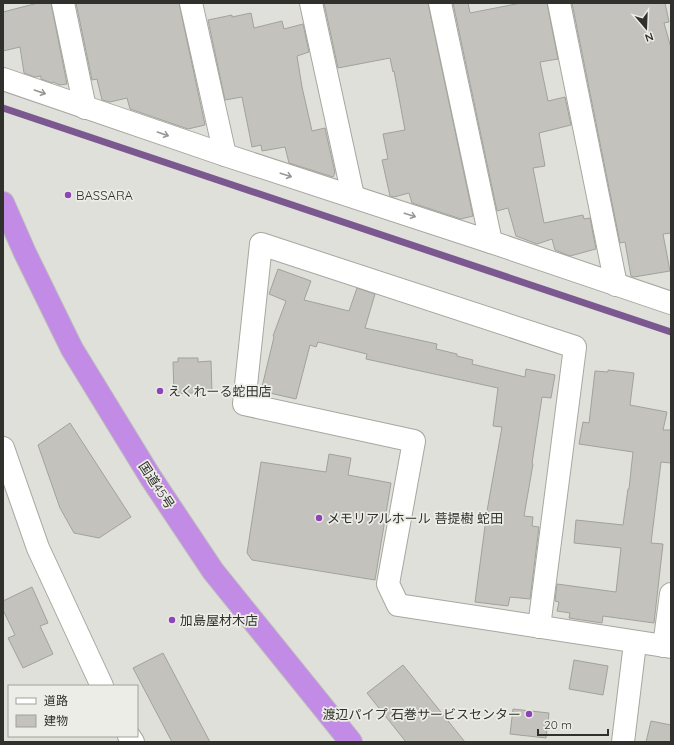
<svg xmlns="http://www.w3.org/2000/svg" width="674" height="745" font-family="Quicksand,'Noto Sans JP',sans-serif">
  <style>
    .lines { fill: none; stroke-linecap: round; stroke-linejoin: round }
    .stream { stroke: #7b5990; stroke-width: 7 }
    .building { fill: #c3c2bd; stroke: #a2a29c }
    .street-casing { stroke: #a7a7a1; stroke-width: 24 }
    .highway-casing { stroke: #bdbdbc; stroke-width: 24 }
    .street { stroke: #fff; stroke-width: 22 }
    .highway { stroke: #c28be5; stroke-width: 22 }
    .oneway { stroke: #989896 }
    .poi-dot { fill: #8d44b6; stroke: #edede7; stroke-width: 1.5 }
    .labels { text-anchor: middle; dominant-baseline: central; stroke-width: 3.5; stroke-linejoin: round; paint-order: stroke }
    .poi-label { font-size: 13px; fill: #30302d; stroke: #edede7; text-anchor: start }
    .street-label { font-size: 13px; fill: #30302d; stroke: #edede7 }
  </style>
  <rect width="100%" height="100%" fill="#e0e0da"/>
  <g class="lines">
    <path class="stream" d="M 3,108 L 671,332"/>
  </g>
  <g class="building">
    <path d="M 38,3 L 51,3 L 67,84 L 60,85 L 55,83 L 54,82 L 52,83 L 41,79 L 41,76 L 35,77 L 24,73 L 20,47 L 3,51 L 3,12 Z"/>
    <path d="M 76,3 L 179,3 L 205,125 L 188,129 L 130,109 L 127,98 L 110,102 L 102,100 L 97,79 L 92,80 Z"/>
    <path d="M 324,3 L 428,3 L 473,216 L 461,219 L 412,203 L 409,193 L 394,197 L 390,196 L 382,160 L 388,159 L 383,134 L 405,130 L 394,71 L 393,72 L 390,58 L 338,68 Z"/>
    <path d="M 453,3 L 468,3 L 470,13 L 521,3 L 547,3 L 558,59 L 540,62 L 548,101 L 565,97 L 571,125 L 539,133 L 545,166 L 533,168 L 544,223 L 583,215 L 584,219 L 590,218 L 596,249 L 570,256 L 555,250 L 552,239 L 537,244 L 516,236 L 508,208 L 497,211 Z"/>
    <path d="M 572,3 L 665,3 L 669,22 L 664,23 L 671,48 L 671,233 L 663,234 L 670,271 L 634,277 L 631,276 L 625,242 L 620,243 Z"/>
    <path d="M 251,13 L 254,28 L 282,21 L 284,29 L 303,24 L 309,52 L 297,56 L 302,87 L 312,131 L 325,128 L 335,173 L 333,177 L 289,163 L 285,147 L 262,151 L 261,145 L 252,147 L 242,97 L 225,100 L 208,20 L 232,15 L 232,17 Z"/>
    <path d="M 278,269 L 311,281 L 304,300 L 349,311 L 357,288 L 375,294 L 365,328 L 437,344 L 436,349 L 457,354 L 457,356 L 473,360 L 472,364 L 525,377 L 526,369 L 555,375 L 551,398 L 542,397 L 532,463 L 533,464 L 524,516 L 533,517 L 532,526 L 539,527 L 530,599 L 510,597 L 508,606 L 475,602 L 487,511 L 502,427 L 493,426 L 498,388 L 366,359 L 367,354 L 318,342 L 316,347 L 310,345 L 296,399 L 261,391 L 274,337 L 273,336 L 286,301 L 269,294 Z"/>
    <path d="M 178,358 L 198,358 L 198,362 L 211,361 L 212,392 L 174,394 L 173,362 L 178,362 Z"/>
    <path d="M 608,370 L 634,373 L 630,405 L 667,412 L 663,430 L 671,430 L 671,463 L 661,462 L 651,543 L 663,544 L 654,623 L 603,616 L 602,623 L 569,618 L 570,613 L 557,611 L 559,602 L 555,601 L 557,584 L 616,592 L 621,548 L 574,543 L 576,520 L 623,525 L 628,489 L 629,489 L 633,452 L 579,444 L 583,422 L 589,423 L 595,371 L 608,372 Z"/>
    <path d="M 70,423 L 131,517 L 99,538 L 74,533 L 60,508 L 38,445 Z"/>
    <path d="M 329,454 L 351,458 L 348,475 L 391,483 L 375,580 L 252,560 L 247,553 L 261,462 L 326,472 Z"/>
    <path d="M 32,587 L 48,623 L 40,626 L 53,654 L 23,668 L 8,638 L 15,635 L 3,610 L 3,601 Z"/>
    <path d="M 163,653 L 210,742 L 172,742 L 133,668 Z"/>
    <path d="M 574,660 L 608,666 L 603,695 L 569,689 Z"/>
    <path d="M 403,665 L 465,742 L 406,742 L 367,693 Z"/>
    <path d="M 513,709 L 549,713 L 546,738 L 510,734 Z"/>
    <path d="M 651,721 L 671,725 L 671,742 L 646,742 Z"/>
  </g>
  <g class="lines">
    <defs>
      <g id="street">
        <path d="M 63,3 L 85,108"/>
        <path d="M 191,3 L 225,155"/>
        <path d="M 311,3 L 353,196"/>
        <path d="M 440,3 L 491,242"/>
        <path d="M 559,3 L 616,285"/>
        <path d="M 3,79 L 225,155 L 491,242 L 671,303"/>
        <path d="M 3,448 L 38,548 L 102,686"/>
        <path d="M 539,627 L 575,347 L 261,244 L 244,404 L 414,441 L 388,584 L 398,605 L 671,647"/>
        <path d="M 664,646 L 671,594"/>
        <path d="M 129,736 L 133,742"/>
        <path d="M 623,742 L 635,643"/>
      </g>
      <path id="highway" d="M 3,203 L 25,253 L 72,349 L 151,478 L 213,571 L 351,742"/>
    </defs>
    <use href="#street" class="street-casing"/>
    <use href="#highway" class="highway-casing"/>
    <use href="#street" class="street"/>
    <use href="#highway" class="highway"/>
  </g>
  <defs><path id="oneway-shaft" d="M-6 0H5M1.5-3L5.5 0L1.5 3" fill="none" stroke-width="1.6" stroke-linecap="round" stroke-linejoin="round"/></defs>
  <g class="oneway">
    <use href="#oneway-shaft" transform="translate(40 92) rotate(19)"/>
    <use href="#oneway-shaft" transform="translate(163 134) rotate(19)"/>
    <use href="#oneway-shaft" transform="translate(286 175) rotate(18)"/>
    <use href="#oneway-shaft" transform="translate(410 215) rotate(18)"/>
  </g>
  <g class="poi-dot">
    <circle cx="68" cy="195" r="4"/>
    <circle cx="160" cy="391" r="4"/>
    <circle cx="319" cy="518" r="4"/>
    <circle cx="172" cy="620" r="4"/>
    <circle cx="529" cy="714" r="4"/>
  </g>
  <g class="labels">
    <g class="poi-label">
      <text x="76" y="195">BASSARA</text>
      <text x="168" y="391">えくれーる蛇田店</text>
      <text x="327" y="518">メモリアルホール 菩提樹 蛇田</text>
      <text x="180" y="620">加島屋材木店</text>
      <text x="521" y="714" text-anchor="end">渡辺パイプ 石巻サービスセンター</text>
    </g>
    <g class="street-label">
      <text transform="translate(157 485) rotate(57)">国道45号</text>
    </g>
  </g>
  <rect width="674" height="745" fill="none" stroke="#30302d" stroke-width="8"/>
  <rect x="8" y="685" width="130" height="52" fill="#edede7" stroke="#a1a19d"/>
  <rect x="16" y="698" width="20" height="6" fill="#ffffff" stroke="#a1a19d"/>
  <text x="44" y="705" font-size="12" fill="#30302d">道路</text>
  <rect x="16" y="715" width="20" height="12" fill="#c3c2bd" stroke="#a1a19d"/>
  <text x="44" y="725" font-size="12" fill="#30302d">建物</text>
  <g transform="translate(646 28) rotate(161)" stroke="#edede7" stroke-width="3" paint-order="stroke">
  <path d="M0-3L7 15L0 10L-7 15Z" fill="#30302d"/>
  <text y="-6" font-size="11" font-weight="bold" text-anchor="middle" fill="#30302d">N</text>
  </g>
  <path d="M538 729v6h70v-6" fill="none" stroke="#30302d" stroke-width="2"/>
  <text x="544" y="729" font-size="12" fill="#30302d" stroke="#edede7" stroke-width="3" paint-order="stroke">20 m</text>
</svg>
